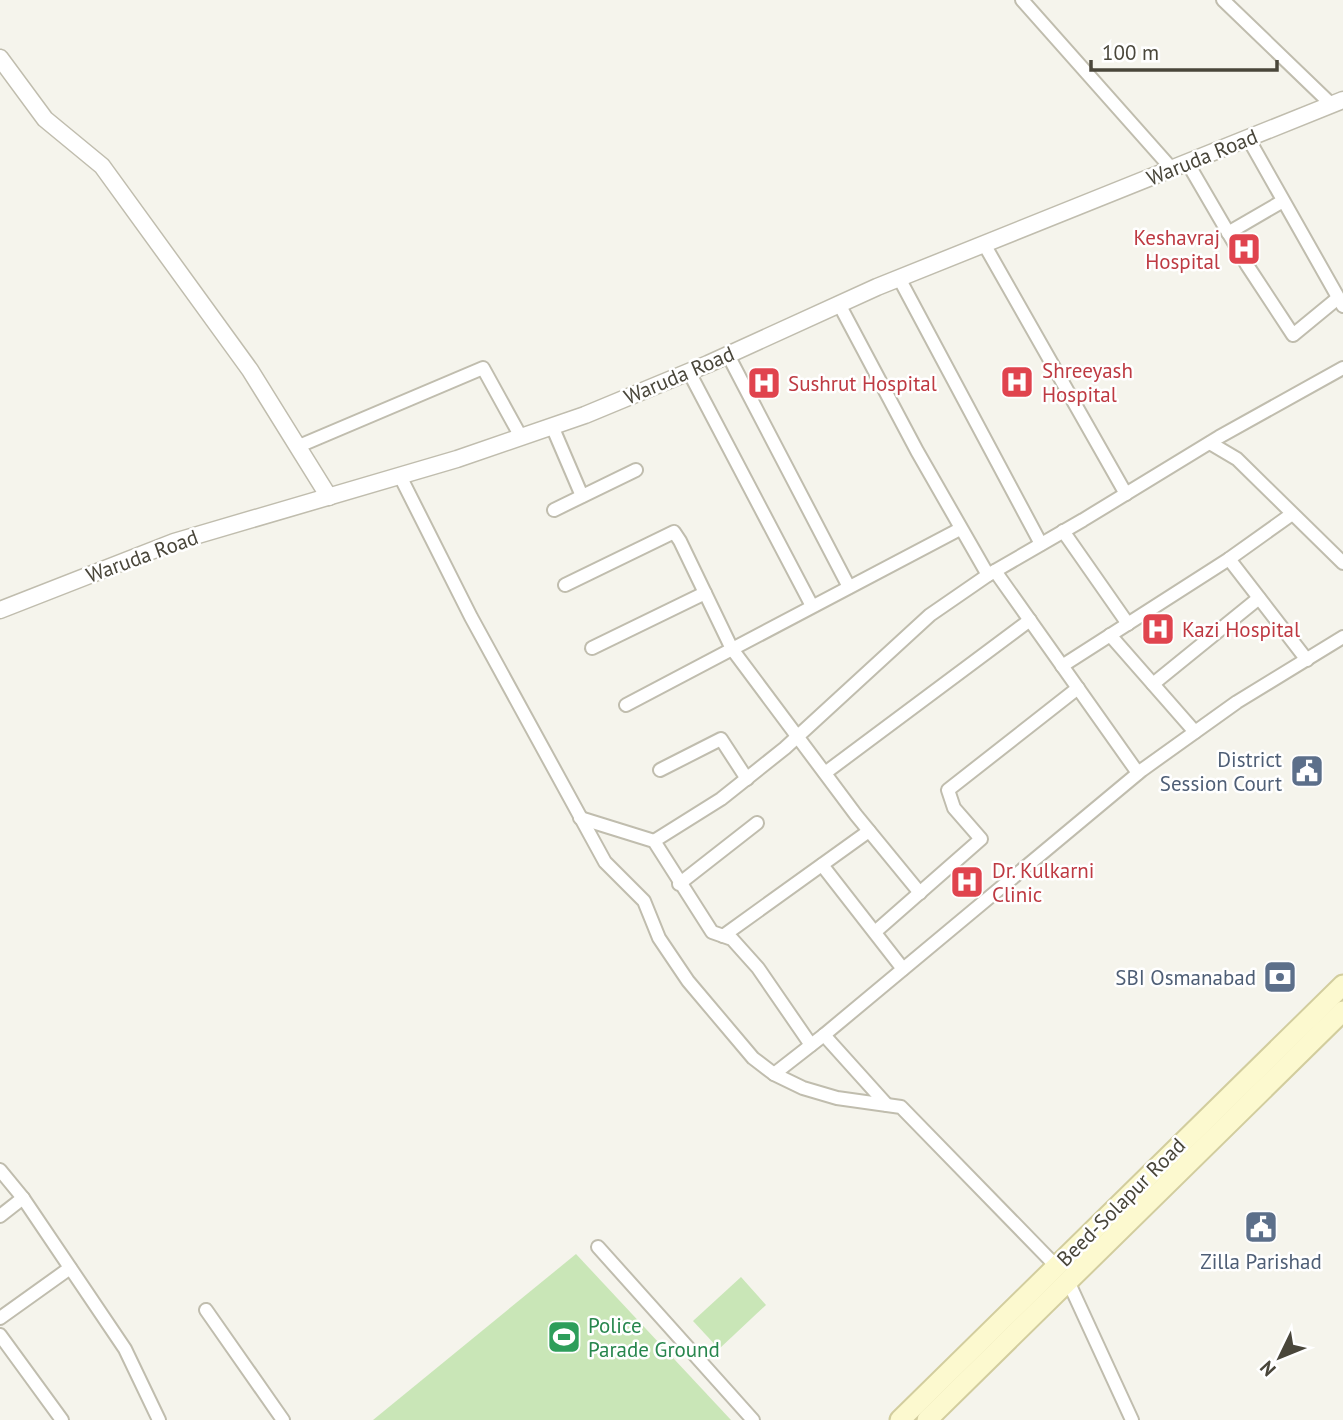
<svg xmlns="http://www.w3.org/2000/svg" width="1343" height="1420" font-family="'PT Sans',sans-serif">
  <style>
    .green { fill: #c9e6b7 }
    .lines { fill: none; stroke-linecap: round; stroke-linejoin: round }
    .minor-casing { stroke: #c0bdae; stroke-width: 16 }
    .tertiary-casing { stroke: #c0bdae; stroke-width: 19 }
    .secondary-casing { stroke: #d2cd9e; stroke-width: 23 }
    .minor { stroke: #fff; stroke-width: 12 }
    .tertiary { stroke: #fff; stroke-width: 16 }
    .secondary { stroke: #fcf9cf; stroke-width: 19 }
    .labels { text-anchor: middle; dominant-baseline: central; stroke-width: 5; stroke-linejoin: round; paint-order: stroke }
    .street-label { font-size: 21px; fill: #49463a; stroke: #fff }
    .health-label { font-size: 21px; fill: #be3a42; stroke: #fff; text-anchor: start }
    .service-label { font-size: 21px; fill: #4e5e75; stroke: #fff; text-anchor: end }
    .leisure-label { font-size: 21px; fill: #27864d; stroke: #fff; text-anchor: start }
  </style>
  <rect width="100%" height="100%" fill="#f5f4ec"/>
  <g class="green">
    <path d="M 576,1254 L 731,1420 L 373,1420 Z"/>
    <path d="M 741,1277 L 766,1305 L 719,1349 L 693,1321 Z"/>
  </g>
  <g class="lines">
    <defs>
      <g id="minor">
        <path d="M 1022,0 L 1172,169"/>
        <path d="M 1223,0 L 1332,105"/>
        <path d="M 1248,138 L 1343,306"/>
        <path d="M 1187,162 L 1247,265 L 1293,335 L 1338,298"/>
        <path d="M 1228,233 L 1283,201"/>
        <path d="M 984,244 L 1126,494"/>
        <path d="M 899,278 L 1041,544"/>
        <path d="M 839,304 L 917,451 L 988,575"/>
        <path d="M 728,355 L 849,587"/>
        <path d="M 689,372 L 812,606"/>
        <path d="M 552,426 L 582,496"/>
        <path d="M 1210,443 L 1237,459 L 1343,563"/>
        <path d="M 299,446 L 483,368 L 521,437"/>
        <path d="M 400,476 L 471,617 L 605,862 L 644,901 L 659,938 L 688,981 L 753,1058 L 774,1074 L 803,1088 L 837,1098 L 901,1107 L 1056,1266"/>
        <path d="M 554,510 L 636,470"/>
        <path d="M 1063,531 L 1128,624"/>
        <path d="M 1229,559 L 1307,660"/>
        <path d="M 995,571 L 1138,773"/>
        <path d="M 565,585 L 674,532 L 680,541 L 732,649 L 856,815 L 920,893"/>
        <path d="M 1110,635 L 1195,732"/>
        <path d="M 592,648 L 705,593"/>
        <path d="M 1062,666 L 1229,559 L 1292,514"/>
        <path d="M 1153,684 L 1259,598"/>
        <path d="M 626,705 L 960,529"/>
        <path d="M 660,770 L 721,739 L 747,779"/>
        <path d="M 825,773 L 1030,620"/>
        <path d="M 580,818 L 654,841 L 712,932 L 732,939 L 758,968 L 811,1045"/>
        <path d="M 654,841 L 721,799 L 785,748 L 930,615 L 988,575 L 1083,520 L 1219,437 L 1343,368"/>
        <path d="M 822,865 L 903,969"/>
        <path d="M 679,884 L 757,823"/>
        <path d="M 875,932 L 981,839 L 954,808 L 948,790 L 1078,688"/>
        <path d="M 723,936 L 869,831"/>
        <path d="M 824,1035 L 887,1105"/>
        <path d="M 774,1074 L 824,1035 L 1142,770 L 1237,702 L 1343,637"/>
        <path d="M 0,1170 L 23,1198 L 125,1349 L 159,1420"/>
        <path d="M 0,1216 L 23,1198"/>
        <path d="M 598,1247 L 753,1420"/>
        <path d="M 1068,1281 L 1132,1420"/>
        <path d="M 206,1310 L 283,1420"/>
        <path d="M 0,1318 L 70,1268"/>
        <path d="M 0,1335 L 62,1420"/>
      </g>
      <g id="tertiary">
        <path d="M 0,58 L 45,119 L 102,166 L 250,370 L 329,497"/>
        <path d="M 0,610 L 174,542 L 457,459 L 585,415 L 708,364 L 877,287 L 1343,100"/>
      </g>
      <g id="secondary">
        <path d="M 900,1420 L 1343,985"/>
        <path d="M 927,1420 L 1343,1011"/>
      </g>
    </defs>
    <use href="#minor" class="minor-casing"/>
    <use href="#tertiary" class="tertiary-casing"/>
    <use href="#secondary" class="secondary-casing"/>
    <use href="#minor" class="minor"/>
    <use href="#tertiary" class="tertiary"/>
    <use href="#secondary" class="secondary"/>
  </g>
  <defs>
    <symbol id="hospital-square" viewBox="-11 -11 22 22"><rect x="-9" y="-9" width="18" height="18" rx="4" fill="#e0444e" stroke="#fff"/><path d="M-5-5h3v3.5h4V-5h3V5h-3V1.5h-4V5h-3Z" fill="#fff"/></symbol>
    <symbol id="civic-square" viewBox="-11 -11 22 22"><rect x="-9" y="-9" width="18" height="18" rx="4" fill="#5c6f8a" stroke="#fff"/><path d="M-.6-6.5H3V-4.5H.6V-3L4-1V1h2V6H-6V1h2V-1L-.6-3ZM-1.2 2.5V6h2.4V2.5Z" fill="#fff"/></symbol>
    <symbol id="bank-square" viewBox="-11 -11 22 22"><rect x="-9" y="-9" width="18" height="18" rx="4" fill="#5c6f8a" stroke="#fff"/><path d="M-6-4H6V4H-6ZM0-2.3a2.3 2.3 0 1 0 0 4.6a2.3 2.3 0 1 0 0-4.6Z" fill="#fff"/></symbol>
    <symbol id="stadium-square" viewBox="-11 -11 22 22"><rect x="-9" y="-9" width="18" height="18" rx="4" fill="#2e9e5b" stroke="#fff"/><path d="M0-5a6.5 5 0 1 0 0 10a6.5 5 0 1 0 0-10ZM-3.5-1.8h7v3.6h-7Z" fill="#fff"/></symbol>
  </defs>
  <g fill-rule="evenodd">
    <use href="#hospital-square" x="1225" y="230" width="38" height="38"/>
    <use href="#hospital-square" x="998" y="363" width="38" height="38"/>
    <use href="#hospital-square" x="745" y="364" width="38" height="38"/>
    <use href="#hospital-square" x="1139" y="610" width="38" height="38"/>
    <use href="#civic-square" x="1288" y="752" width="38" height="38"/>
    <use href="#hospital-square" x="948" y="863" width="38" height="38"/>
    <use href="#bank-square" x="1261" y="958" width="38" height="38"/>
    <use href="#civic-square" x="1242" y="1208" width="38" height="38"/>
    <use href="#stadium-square" x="545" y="1318" width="38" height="38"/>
  </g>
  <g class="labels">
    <g class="street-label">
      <text transform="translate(1202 157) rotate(-22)">Waruda Road</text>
      <text transform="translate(679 375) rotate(-23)">Waruda Road</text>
      <text transform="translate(142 556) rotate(-20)">Waruda Road</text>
      <text transform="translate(1121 1202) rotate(-45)">Beed-Solapur Road</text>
    </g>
    <g class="health-label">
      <text x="1220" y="237" text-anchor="end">Keshavraj<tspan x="1220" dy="24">Hospital</tspan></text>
      <text x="1042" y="370">Shreeyash<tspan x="1042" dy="24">Hospital</tspan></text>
      <text x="788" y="383">Sushrut Hospital</text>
      <text x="1182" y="629">Kazi Hospital</text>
      <text x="992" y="870">Dr. Kulkarni<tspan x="992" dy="24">Clinic</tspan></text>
    </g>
    <g class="service-label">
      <text x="1282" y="759">District<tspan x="1282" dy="24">Session Court</tspan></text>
      <text x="1256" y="977">SBI Osmanabad</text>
      <text x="1261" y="1261" text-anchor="middle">Zilla Parishad</text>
    </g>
    <g class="leisure-label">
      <text x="588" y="1325">Police<tspan x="588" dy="24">Parade Ground</tspan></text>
    </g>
  </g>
  <g transform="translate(1280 1357) rotate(227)" stroke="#ffffff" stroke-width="5" paint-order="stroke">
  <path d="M0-5L12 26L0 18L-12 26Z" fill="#49463a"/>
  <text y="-10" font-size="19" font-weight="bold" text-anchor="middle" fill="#49463a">N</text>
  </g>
  <path d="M1091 60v10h186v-10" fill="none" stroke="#49463a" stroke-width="3.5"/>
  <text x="1102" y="60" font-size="21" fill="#49463a" stroke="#ffffff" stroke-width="5" paint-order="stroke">100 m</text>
</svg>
